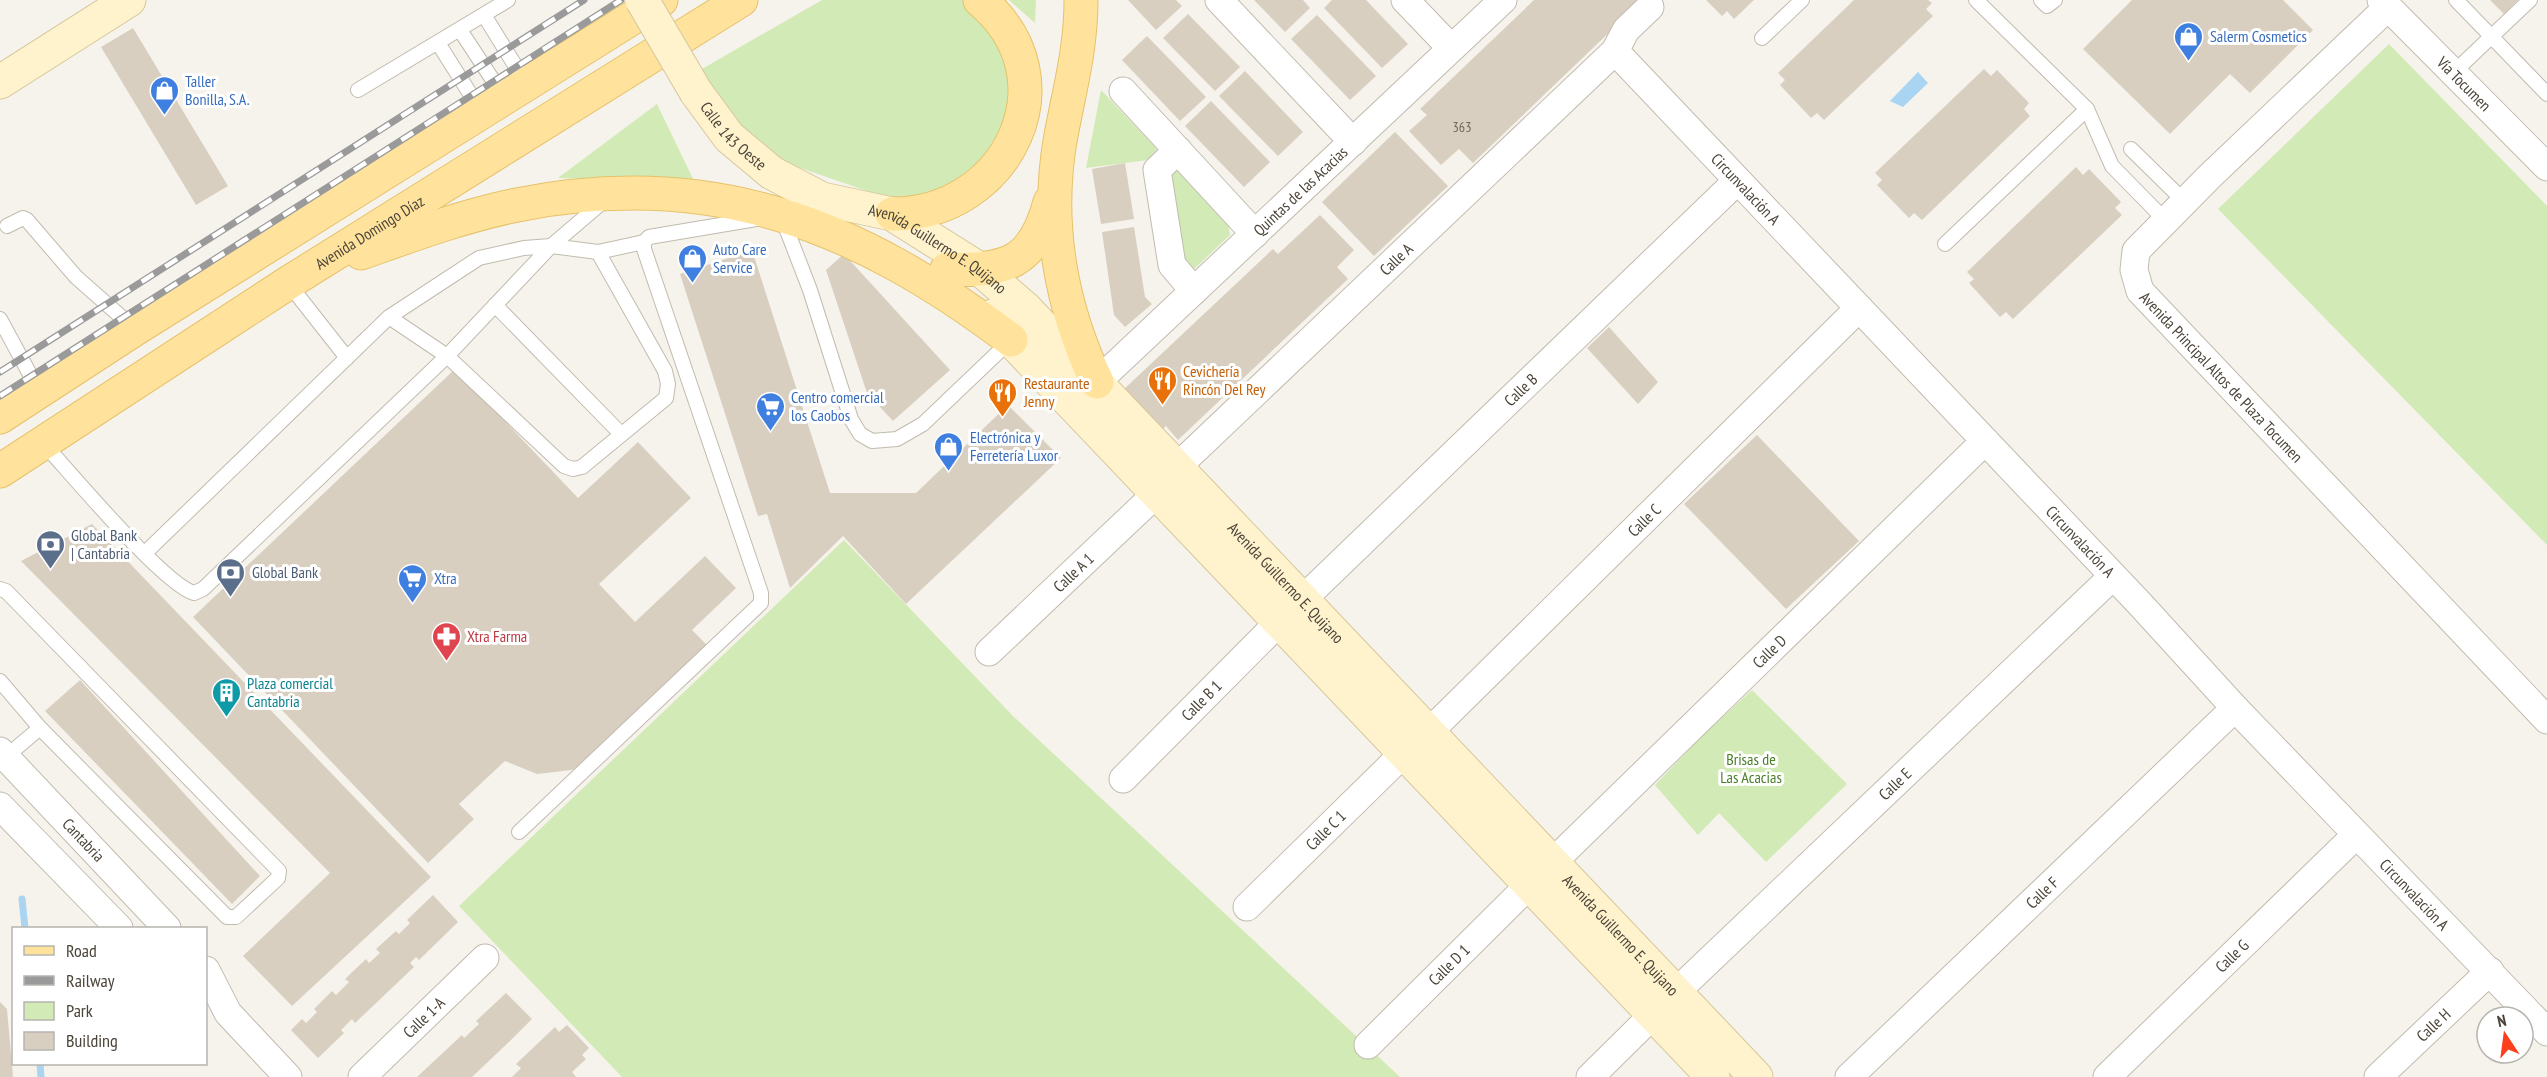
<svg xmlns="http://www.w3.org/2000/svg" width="2547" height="1077" font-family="'PT Sans Narrow',sans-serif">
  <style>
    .green { fill: #d2eab5 }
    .water { fill: #a9d4f2 }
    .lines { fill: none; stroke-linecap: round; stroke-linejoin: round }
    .stream { stroke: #a9d4f2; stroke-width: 7 }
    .building { fill: #d8cfc1 }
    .lane-casing { stroke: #c2bbae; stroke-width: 16 }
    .street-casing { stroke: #c2bbae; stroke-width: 29 }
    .secondary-casing { stroke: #d6c79b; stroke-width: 35 }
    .primary-casing { stroke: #e6c16a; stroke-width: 35 }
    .lane { stroke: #fff; stroke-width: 14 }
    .street { stroke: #fff; stroke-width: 27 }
    .secondary { stroke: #fff3cd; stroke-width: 33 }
    .primary { stroke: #ffe39c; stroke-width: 33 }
    .rail-casing { stroke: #9a9a9a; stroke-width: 7 }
    .rail { stroke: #fff; stroke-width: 4.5; stroke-dasharray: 14; stroke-linecap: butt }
    .secondary-bridge-casing { stroke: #d6c79b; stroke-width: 35; stroke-linecap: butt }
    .secondary-bridge { stroke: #fff3cd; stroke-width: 33 }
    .labels { text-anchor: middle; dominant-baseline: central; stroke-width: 6; stroke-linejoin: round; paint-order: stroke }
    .number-label { font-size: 14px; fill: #6e675b }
    .shop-label { font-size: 16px; fill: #366cbe; stroke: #fff; text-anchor: start }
    .street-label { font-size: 16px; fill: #4b4439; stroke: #fff }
    .food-label { font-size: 16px; fill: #c56008; stroke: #fff; text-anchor: start }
    .service-label { font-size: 16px; fill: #4e5e75; stroke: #fff; text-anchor: start }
    .health-label { font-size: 16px; fill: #be3a42; stroke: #fff; text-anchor: start }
    .culture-label { font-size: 16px; fill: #0d838f; stroke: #fff; text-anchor: start }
    .park-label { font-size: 16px; fill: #4a7f2a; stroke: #fff }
  </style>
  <rect width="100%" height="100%" fill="#f6f3ec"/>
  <g class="green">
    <path d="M 822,0 L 967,0 L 1002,40 L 1011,79 L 1009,107 L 998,137 L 975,169 L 939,190 L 893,200 L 789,164 L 756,143 L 724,111 L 702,69 Z"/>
    <path d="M 1009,0 L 1036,0 L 1035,23 Z"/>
    <path d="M 2389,44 L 2547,206 L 2547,545 L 2218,209 Z"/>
    <path d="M 1101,90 L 1157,149 L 1148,160 L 1086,168 Z"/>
    <path d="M 657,104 L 694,181 L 558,178 Z"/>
    <path d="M 1174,167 L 1228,223 L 1230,235 L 1193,270 L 1177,255 L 1167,173 Z"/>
    <path d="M 844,540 L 1013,716 L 1400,1077 L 622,1077 L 459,906 Z"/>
    <path d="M 1752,690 L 1847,784 L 1766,862 L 1719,813 L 1698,835 L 1655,785 L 1702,736 Z"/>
  </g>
  <path class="water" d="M 1918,72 L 1928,83 L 1903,107 L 1890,101 Z"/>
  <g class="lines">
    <g class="stream">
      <path d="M 22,899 L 25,928"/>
      <path d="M 40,1064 L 41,1077"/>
    </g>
  </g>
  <g class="building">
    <path d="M 1128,0 L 1176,0 L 1182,6 L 1156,30 Z"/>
    <path d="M 1254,0 L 1303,0 L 1310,8 L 1285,32 Z"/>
    <path d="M 1332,0 L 1366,0 L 1408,44 L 1382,68 L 1324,8 Z"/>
    <path d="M 1534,0 L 1643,0 L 1473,163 L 1459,149 L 1441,165 L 1409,131 L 1427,115 L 1420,109 Z"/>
    <path d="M 1706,0 L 1754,0 L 1734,19 L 1727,11 L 1722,16 Z"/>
    <path d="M 1854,0 L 1928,0 L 1932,3 L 1926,9 L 1933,16 L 1824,120 L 1817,113 L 1811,118 L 1780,85 L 1785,80 L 1778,73 Z"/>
    <path d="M 2132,0 L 2283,0 L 2313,30 L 2250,93 L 2230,74 L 2170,134 L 2083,49 Z"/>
    <path d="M 2490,0 L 2518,0 L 2504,14 Z"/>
    <path d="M 1188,14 L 1240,67 L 1215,91 L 1163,38 Z"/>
    <path d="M 1317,15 L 1376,76 L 1350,100 L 1291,39 Z"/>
    <path d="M 133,28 L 228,186 L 196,205 L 101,47 Z"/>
    <path d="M 1147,36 L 1206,97 L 1180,121 L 1122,60 Z"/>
    <path d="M 1984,69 L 1991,76 L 1997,70 L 2029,103 L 2024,109 L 2030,116 L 1922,220 L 1914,213 L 1909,218 L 1877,185 L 1882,180 L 1875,173 Z"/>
    <path d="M 1245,71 L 1303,132 L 1278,156 L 1219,96 Z"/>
    <path d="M 1211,101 L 1270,162 L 1244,187 L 1185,126 Z"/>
    <path d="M 1395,132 L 1448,186 L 1374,256 L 1322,202 Z"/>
    <path d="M 1125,163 L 1134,219 L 1101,224 L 1092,169 Z"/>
    <path d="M 2076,167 L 2083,175 L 2089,169 L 2121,202 L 2115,208 L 2122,215 L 2013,319 L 2006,312 L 2000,317 L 1969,283 L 1974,279 L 1967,272 Z"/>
    <path d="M 1320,215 L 1354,250 L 1337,267 L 1348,279 L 1178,440 L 1166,426 L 1160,432 L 1122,391 L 1273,249 L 1278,254 Z"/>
    <path d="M 1134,227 L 1145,297 L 1152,304 L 1125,327 L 1114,315 L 1102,232 Z"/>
    <path d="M 752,250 L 830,493 L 916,493 L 1008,405 L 1061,458 L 906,604 L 843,536 L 790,588 L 767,514 L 758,516 L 680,274 Z"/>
    <path d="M 844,254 L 950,370 L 893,421 L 867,393 L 826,270 Z"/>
    <path d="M 1609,327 L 1658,382 L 1638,404 L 1587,348 Z"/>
    <path d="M 455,369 L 578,498 L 638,442 L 691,498 L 599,584 L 635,622 L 705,556 L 736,588 L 692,630 L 709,647 L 580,769 L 537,774 L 505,761 L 459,804 L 474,819 L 428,863 L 193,617 Z"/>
    <path d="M 1757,435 L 1859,541 L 1786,609 L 1684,504 Z"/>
    <path d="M 92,524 L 431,877 L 292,1006 L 243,956 L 330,873 L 21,561 Z"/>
    <path d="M 80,680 L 260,876 L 232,904 L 45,711 Z"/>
    <path d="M 433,895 L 458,922 L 419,960 L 416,957 L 410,963 L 414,967 L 355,1023 L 352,1019 L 341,1030 L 344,1033 L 318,1058 L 291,1030 L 302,1019 L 306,1023 L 317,1012 L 314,1009 L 332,991 L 336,995 L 349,982 L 345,979 L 366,959 L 369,963 L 380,953 L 376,949 L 396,931 L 399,934 L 410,923 L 407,920 Z"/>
    <path d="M 506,993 L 532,1019 L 511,1040 L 472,1077 L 417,1077 L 462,1035 L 464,1038 L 479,1024 L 476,1021 Z"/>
    <path d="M 0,1002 L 7,1009 L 13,1077 L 0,1077 Z"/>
    <path d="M 567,1025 L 589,1048 L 582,1055 L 586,1059 L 572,1072 L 576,1077 L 512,1077 L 521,1068 L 516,1064 L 555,1027 L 559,1032 Z"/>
  </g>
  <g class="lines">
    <defs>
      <g id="lane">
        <path d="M 1976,0 L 2087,109 L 2112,166 L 2166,221"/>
        <path d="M 2041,0 L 2047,6 L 2055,0"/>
        <path d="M 2456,0 L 2547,94"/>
        <path d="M 484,15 L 526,83"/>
        <path d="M 460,30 L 504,97"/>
        <path d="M 1762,38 L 1802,0"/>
        <path d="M 438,43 L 481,111"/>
        <path d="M 2453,73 L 2530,0"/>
        <path d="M 358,90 L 508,0"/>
        <path d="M 2131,149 L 2185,202"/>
        <path d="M 783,220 L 810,290 L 851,419 L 860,434 L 872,441 L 897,439 L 923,424 L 1011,340"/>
        <path d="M 7,226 L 23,218 L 27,220 L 76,277 L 135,329"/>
        <path d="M 1945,244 L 2087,109"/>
        <path d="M 288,283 L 347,358"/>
        <path d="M 495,305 L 621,434"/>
        <path d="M 389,317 L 447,356 L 564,466 L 573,469 L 582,467 L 666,398 L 668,384 L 665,371 L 598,252"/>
        <path d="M 0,319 L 39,391"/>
        <path d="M 43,443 C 70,472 163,584 194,593 L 203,589 L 447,356 L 551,246 L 605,200"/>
        <path d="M 145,553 L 389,317 L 479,258 L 524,248 L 551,246 L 598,252 L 644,242"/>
        <path d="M 0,589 L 6,591 L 279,871 L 278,878 L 236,917 L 227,917 L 40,728 L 0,681"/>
        <path d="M 2,760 L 40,728"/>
        <path d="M 519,832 L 761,603 L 761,593 L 644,249 L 644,242 L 649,237 L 756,219"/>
      </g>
      <g id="street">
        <path d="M 1219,0 L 1353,142"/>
        <path d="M 1405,0 L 1451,48"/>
        <path id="s1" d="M 2381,0 L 2547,167"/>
        <path id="s2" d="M 2388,7 L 2210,176 L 2136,251 L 2134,270 L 2140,291 L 2547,720"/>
        <path id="s3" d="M 1615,51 L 2140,604 L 2235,708 L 2547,1032"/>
        <path d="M 1123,91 L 1255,234"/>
        <path d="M 1178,150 L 1157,170 L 1172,265 L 1194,291"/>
        <path id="s4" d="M 1097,382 L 1503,0"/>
        <path id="s5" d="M 1177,467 L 1615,51 L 1626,30 L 1650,7"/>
        <path id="s6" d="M 1303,599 L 1737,181"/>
        <path id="s7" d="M 989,652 L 1157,493"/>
        <path id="s8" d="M 1429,732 L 1859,308"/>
        <path id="s9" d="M 0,751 L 167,928"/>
        <path id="s10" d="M 1123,779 L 1279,622"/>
        <path d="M 0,806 L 119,928"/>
        <path id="s11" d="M 1553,862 L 1985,441"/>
        <path id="s12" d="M 1247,907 L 1404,753"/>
        <path d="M 206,970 L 228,1013 L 288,1077"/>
        <path id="s13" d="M 1676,992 L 2113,576"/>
        <path id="s14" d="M 1368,1045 L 1529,885"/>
        <path id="s15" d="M 362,1077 L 485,958"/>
        <path d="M 1590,1077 L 1653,1015"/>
        <path id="s16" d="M 1849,1077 L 2235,708"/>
        <path id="s17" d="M 2107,1077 L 2356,835"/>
        <path id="s18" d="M 2378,1077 L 2490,971"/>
      </g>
      <g id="secondary">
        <path d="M 0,82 L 129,0"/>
        <path id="s19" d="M 696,92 L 729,137 L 772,173 L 822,199 L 892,214 L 981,270 L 1026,309 L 1756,1077"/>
        <path d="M 992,316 L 1011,340 L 1713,1077"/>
      </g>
      <g id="primary">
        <path d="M 1081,0 C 1081,51 1069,91 1060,141 C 1046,224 1061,307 1097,382"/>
        <path d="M 892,214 C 1007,215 1075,79 980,0"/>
        <path d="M 361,253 C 412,235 463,216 517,205 C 711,166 857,224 1011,340"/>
        <path d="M 947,269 C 1006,272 1034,263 1050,202"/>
        <path d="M 0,417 L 135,329 L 661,0"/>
        <path id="s20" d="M 0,471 L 288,283 L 741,0"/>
      </g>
    </defs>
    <use href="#lane" class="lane-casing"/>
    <use href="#street" class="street-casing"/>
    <use href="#secondary" class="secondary-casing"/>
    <use href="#primary" class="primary-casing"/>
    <use href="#lane" class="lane"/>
    <use href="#street" class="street"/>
    <use href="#secondary" class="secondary"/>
    <use href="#primary" class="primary"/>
    <defs>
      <g id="rail">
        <path d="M 0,372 L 584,0"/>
        <path d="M 0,396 L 621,0"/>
      </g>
    </defs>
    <use href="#rail" class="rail-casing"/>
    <use href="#rail" class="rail"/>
    <defs>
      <path id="secondary-bridge" d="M 642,0 L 696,92"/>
    </defs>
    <use href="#secondary-bridge" class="secondary-bridge-casing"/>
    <use href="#secondary-bridge" class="secondary-bridge"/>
  </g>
  <defs>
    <symbol id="shop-pin" viewBox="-11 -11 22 30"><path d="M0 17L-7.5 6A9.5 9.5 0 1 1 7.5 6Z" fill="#3f7fe0" stroke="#fff"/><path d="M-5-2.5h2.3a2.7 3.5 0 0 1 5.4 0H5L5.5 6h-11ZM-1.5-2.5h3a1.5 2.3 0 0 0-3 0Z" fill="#fff"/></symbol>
    <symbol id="restaurant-pin" viewBox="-11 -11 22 30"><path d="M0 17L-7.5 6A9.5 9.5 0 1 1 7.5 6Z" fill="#e8710a" stroke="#fff"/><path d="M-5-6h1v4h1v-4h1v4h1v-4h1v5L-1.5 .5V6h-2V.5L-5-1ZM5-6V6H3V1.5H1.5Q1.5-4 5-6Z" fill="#fff"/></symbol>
    <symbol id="supermarket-pin" viewBox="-11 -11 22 30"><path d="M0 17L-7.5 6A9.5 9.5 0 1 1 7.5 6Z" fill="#3f7fe0" stroke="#fff"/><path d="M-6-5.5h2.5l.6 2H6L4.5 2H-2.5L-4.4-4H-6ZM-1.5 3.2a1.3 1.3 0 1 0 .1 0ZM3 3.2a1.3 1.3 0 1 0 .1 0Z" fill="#fff"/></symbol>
    <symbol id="bank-pin" viewBox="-11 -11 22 30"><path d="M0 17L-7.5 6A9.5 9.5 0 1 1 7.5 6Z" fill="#5c6f8a" stroke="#fff"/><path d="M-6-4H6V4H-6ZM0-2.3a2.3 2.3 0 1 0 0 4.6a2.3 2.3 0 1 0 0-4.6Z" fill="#fff"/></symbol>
    <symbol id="pharmacy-pin" viewBox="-11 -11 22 30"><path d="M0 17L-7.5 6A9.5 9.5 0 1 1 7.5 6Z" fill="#e0444e" stroke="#fff"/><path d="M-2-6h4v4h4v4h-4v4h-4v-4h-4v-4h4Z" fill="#fff"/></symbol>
    <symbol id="building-pin" viewBox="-11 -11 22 30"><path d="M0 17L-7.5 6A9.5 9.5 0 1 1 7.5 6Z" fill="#0f9aa8" stroke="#fff"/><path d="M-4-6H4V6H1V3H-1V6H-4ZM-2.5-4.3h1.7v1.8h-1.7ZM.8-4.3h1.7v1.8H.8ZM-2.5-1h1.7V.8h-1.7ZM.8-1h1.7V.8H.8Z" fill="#fff"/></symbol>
  </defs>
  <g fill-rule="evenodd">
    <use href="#shop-pin" x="2172" y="20" width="33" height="45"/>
    <use href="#shop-pin" x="148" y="74" width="33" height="45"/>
    <use href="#shop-pin" x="676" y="242" width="33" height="45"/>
    <use href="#restaurant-pin" x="1146" y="364" width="33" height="45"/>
    <use href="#restaurant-pin" x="986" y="376" width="33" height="45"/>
    <use href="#supermarket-pin" x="754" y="390" width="33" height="45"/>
    <use href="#shop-pin" x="932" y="430" width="33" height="45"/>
    <use href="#bank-pin" x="34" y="528" width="33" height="45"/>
    <use href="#bank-pin" x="214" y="556" width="33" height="45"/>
    <use href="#supermarket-pin" x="396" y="562" width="33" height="45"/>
    <use href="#pharmacy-pin" x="430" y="620" width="33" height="45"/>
    <use href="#building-pin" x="210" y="676" width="33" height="45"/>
  </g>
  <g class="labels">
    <g class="number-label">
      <text x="1462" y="127">363</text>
    </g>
    <g class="shop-label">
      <text x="2210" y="36">Salerm Cosmetics</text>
      <text x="185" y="81">Taller<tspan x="185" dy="18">Bonilla, S.A.</tspan></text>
      <text x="713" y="249">Auto Care<tspan x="713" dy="18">Service</tspan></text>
      <text x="791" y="397">Centro comercial<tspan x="791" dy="18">los Caobos</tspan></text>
      <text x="970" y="437">Electrónica y<tspan x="970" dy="18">Ferretería Luxor</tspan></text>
      <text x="434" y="578">Xtra</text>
    </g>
    <g class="street-label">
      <text stroke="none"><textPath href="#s1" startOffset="118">Vía Tocumen</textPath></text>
      <text stroke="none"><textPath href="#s19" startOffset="58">Calle 143 Oeste</textPath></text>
      <text stroke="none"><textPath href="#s3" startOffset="190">Circunvalación A</textPath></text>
      <text stroke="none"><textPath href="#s4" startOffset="279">Quintas de las Acacias</textPath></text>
      <text stroke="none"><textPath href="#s20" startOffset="440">Avenida Domingo Díaz</textPath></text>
      <text stroke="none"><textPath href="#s5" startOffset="302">Calle A</textPath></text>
      <text stroke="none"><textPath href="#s19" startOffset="296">Avenida Guillermo E. Quijano</textPath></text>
      <text stroke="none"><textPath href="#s2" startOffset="510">Avenida Principal Altos de Plaza Tocumen</textPath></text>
      <text stroke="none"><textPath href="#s6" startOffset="302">Calle B</textPath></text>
      <text stroke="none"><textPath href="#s8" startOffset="302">Calle C</textPath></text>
      <text stroke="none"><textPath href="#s3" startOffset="676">Circunvalación A</textPath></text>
      <text stroke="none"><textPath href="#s7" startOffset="116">Calle A 1</textPath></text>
      <text stroke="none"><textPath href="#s19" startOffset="782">Avenida Guillermo E. Quijano</textPath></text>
      <text stroke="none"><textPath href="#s11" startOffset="302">Calle D</textPath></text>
      <text stroke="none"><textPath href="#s10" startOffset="111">Calle B 1</textPath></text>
      <text stroke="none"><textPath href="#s13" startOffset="302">Calle E</textPath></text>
      <text stroke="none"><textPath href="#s12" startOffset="110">Calle C 1</textPath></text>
      <text stroke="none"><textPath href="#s9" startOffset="122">Cantabria</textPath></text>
      <text stroke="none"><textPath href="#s16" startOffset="267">Calle F</textPath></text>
      <text stroke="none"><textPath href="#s3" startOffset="1162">Circunvalación A</textPath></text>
      <text stroke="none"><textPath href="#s19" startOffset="1268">Avenida Guillermo E. Quijano</textPath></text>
      <text stroke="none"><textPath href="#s17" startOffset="174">Calle G</textPath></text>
      <text stroke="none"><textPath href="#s14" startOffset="114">Calle D 1</textPath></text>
      <text stroke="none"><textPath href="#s15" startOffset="86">Calle 1-A</textPath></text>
      <text stroke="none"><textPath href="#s18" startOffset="76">Calle H</textPath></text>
    </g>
    <g class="food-label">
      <text x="1183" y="371">Cevichería<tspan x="1183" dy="18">Rincón Del Rey</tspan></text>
      <text x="1024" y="383">Restaurante<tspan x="1024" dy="18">Jenny</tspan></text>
    </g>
    <g class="service-label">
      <text x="71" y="535">Global Bank<tspan x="71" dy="18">| Cantabria</tspan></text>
      <text x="252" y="572">Global Bank</text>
    </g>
    <g class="health-label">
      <text x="467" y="636">Xtra Farma</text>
    </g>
    <g class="culture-label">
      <text x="247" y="683">Plaza comercial<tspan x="247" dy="18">Cantabria</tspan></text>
    </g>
    <g class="park-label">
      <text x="1751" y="759">Brisas de<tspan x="1751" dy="18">Las Acacias</tspan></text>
    </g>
  </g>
  <rect x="12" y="927" width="195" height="138" fill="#ffffff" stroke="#b7b4b0" stroke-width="1.5"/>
  <rect x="24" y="946" width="30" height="9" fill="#ffe39c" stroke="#b7b4b0" stroke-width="1.5"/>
  <text x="66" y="957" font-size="18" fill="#4b4439">Road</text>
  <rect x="24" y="976" width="30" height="9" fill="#9a9a9a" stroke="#b7b4b0" stroke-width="1.5"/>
  <text x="66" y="987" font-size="18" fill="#4b4439">Railway</text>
  <rect x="24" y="1002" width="30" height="18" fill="#d2eab5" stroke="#b7b4b0" stroke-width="1.5"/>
  <text x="66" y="1017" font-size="18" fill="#4b4439">Park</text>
  <rect x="24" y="1032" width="30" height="18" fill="#d8cfc1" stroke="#b7b4b0" stroke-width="1.5"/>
  <text x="66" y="1047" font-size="18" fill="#4b4439">Building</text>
  <g transform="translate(2505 1035) rotate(347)"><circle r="28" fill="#ffffff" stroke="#b7b4b0" stroke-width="1.5"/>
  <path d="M0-4.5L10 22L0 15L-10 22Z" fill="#fc3f1d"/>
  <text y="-9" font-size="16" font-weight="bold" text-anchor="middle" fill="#4b4439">N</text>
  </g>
</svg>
